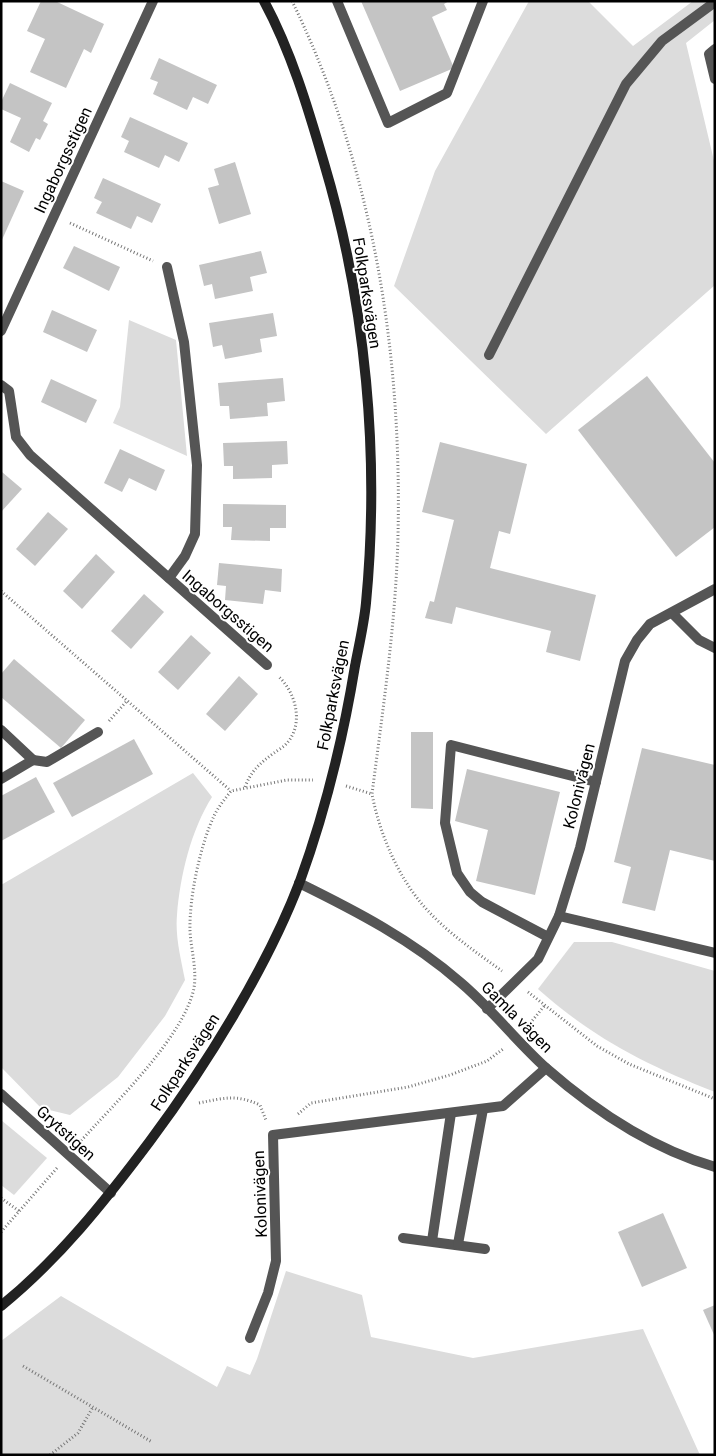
<svg xmlns="http://www.w3.org/2000/svg" width="716" height="1456" font-family="Roboto,sans-serif">
  <style>
    .green { fill: #dcdcdc }
    .building { fill: #c4c4c4 }
    .lines { fill: none; stroke-linecap: round; stroke-linejoin: round }
    .path { stroke: #777; stroke-width: 3; stroke-dasharray: 1 2.5; stroke-linecap: butt }
    .service { stroke: #555; stroke-width: 10 }
    .minor { stroke: #555; stroke-width: 10 }
    .secondary { stroke: #222; stroke-width: 10 }
    .labels { text-anchor: middle; dominant-baseline: central; stroke-width: 4; stroke-linejoin: round; paint-order: stroke }
    .street-label { font-size: 16px; fill: #000; stroke: #fff }
  </style>
  <rect width="100%" height="100%" fill="#fff"/>
  <g class="green">
    <path d="M 529,1 L 588,1 L 633,46 L 693,1 L 715,1 L 715,20 L 686,43 L 715,165 L 715,285 L 546,434 L 394,286 L 435,171 Z"/>
    <path d="M 129,320 L 176,340 L 187,456 L 113,423 L 120,407 Z"/>
    <path d="M 193,773 L 212,797 C 191,830 180,876 177,915 C 175,937 181,959 185,980 L 165,1016 L 118,1077 L 70,1115 L 41,1108 L 1,1067 L 1,885 Z"/>
    <path d="M 574,942 L 612,942 L 715,971 L 715,1092 C 646,1065 593,1038 538,989 Z"/>
    <path d="M 1,1120 L 47,1158 L 14,1195 L 1,1185 Z"/>
    <path d="M 286,1271 L 362,1295 L 371,1337 L 473,1358 L 643,1329 L 700,1455 L 1,1455 L 1,1341 L 61,1296 L 217,1387 L 227,1366 L 250,1375 L 257,1359 Z"/>
  </g>
  <g class="building">
    <path d="M 41,1 L 55,1 L 104,24 L 91,53 L 84,49 L 66,88 L 30,72 L 45,39 L 27,31 Z"/>
    <path d="M 361,1 L 449,1 L 444,4 L 447,10 L 432,17 L 454,68 L 400,91 Z"/>
    <path d="M 159,58 L 217,85 L 208,104 L 193,97 L 187,110 L 153,94 L 158,82 L 150,79 Z"/>
    <path d="M 10,83 L 52,103 L 43,121 L 48,124 L 40,140 L 36,138 L 29,152 L 10,142 L 21,118 L 1,109 L 1,102 Z"/>
    <path d="M 130,117 L 188,143 L 179,162 L 165,155 L 159,168 L 124,152 L 129,141 L 121,137 Z"/>
    <path d="M 235,162 L 251,214 L 219,224 L 208,188 L 219,185 L 214,169 Z"/>
    <path d="M 103,178 L 161,204 L 152,223 L 137,216 L 131,229 L 96,213 L 102,202 L 94,198 Z"/>
    <path d="M 1,181 L 24,191 L 1,242 Z"/>
    <path d="M 74,246 L 120,267 L 109,291 L 63,268 Z"/>
    <path d="M 261,251 L 267,273 L 250,277 L 253,291 L 215,299 L 212,284 L 204,286 L 199,265 Z"/>
    <path d="M 52,310 L 97,330 L 87,352 L 43,332 Z"/>
    <path d="M 273,313 L 277,336 L 260,339 L 262,352 L 225,359 L 222,345 L 213,347 L 209,323 Z"/>
    <path d="M 647,376 L 715,463 L 715,527 L 676,557 L 578,430 Z"/>
    <path d="M 283,378 L 285,401 L 267,403 L 268,416 L 230,419 L 229,406 L 220,406 L 218,383 Z"/>
    <path d="M 51,379 L 97,400 L 86,423 L 41,402 Z"/>
    <path d="M 287,441 L 288,464 L 272,465 L 272,478 L 233,479 L 233,466 L 224,466 L 223,443 Z"/>
    <path d="M 440,442 L 527,464 L 510,534 L 499,531 L 490,568 L 596,595 L 580,661 L 546,652 L 551,631 L 456,607 L 452,624 L 425,618 L 430,601 L 434,602 L 454,520 L 422,512 Z"/>
    <path d="M 120,449 L 165,470 L 156,491 L 129,478 L 122,492 L 104,483 Z"/>
    <path d="M 2,472 L 22,489 L 1,512 L 1,473 Z"/>
    <path d="M 223,504 L 286,505 L 286,528 L 270,528 L 270,541 L 231,540 L 232,527 L 223,527 Z"/>
    <path d="M 48,512 L 68,529 L 35,566 L 16,549 Z"/>
    <path d="M 96,554 L 115,572 L 82,609 L 63,591 Z"/>
    <path d="M 219,563 L 282,569 L 281,592 L 265,590 L 263,604 L 225,600 L 226,586 L 217,585 Z"/>
    <path d="M 144,594 L 164,612 L 131,649 L 111,631 Z"/>
    <path d="M 191,635 L 211,653 L 178,690 L 158,672 Z"/>
    <path d="M 14,659 L 85,720 L 61,748 L 1,697 L 1,674 Z"/>
    <path d="M 239,676 L 258,694 L 225,731 L 206,714 Z"/>
    <path d="M 411,732 L 433,732 L 433,809 L 411,808 Z"/>
    <path d="M 134,739 L 153,774 L 72,817 L 53,783 Z"/>
    <path d="M 642,748 L 715,765 L 715,861 L 670,850 L 655,911 L 622,903 L 631,867 L 614,862 Z"/>
    <path d="M 467,769 L 560,792 L 535,895 L 476,881 L 488,830 L 455,821 Z"/>
    <path d="M 36,777 L 55,812 L 1,841 L 1,796 Z"/>
    <path d="M 663,1213 L 687,1268 L 642,1287 L 618,1232 Z"/>
    <path d="M 715,1305 L 715,1337 L 703,1310 Z"/>
  </g>
  <g class="lines">
    <g class="path">
      <path d="M 292,1 C 373,167 402,352 398,535 C 396,622 383,708 372,794 C 380,836 400,882 430,913 C 451,935 477,953 502,971"/>
      <path d="M 70,223 L 153,261"/>
      <path d="M 1,591 L 231,791"/>
      <path d="M 109,721 L 126,702"/>
      <path d="M 346,786 L 372,794"/>
      <path d="M 245,787 C 251,771 260,763 274,753 C 278,750 284,747 287,743 C 304,724 296,693 279,677"/>
      <path d="M 528,992 L 597,1046 L 629,1064 L 715,1099"/>
      <path d="M 528,1026 L 545,1005"/>
      <path d="M 199,1103 C 224,1098 236,1094 260,1105 L 266,1120"/>
      <path d="M 298,1114 L 311,1103 L 408,1087 L 450,1075 L 487,1061 L 503,1049"/>
      <path d="M 79,1143 C 113,1105 184,1037 194,988 C 197,969 191,950 190,931 C 189,898 200,846 214,816 C 218,807 225,799 231,791 L 287,780 L 313,780"/>
      <path d="M 1,1198 L 19,1211"/>
      <path d="M 1,1232 L 57,1168"/>
      <path d="M 23,1366 L 152,1442"/>
      <path d="M 50,1455 L 78,1433 L 93,1407"/>
    </g>
    <g class="service">
      <path d="M 337,1 L 388,123 L 447,93 L 483,1"/>
      <path d="M 715,49 L 709,54 L 715,79"/>
      <path d="M 489,355 L 626,84 L 662,41 L 715,2"/>
      <path d="M 672,613 L 699,640 L 715,648"/>
      <path d="M 548,937 L 482,902 L 470,892 L 457,873 L 445,823 L 451,745 L 596,782"/>
    </g>
    <g class="minor">
      <path d="M 167,267 L 184,342 L 197,465 L 195,534 L 185,556 L 169,578"/>
      <path d="M 1,331 L 153,1"/>
      <path d="M 1,385 L 9,391 L 16,437 L 30,455 L 267,665"/>
      <path d="M 1,730 L 33,760 L 1,779"/>
      <path d="M 33,760 L 47,762 L 98,732"/>
      <path d="M 299,883 C 356,911 412,940 460,982 C 491,1008 516,1041 546,1068 C 594,1110 653,1149 715,1167"/>
      <path d="M 559,916 L 715,953"/>
      <path d="M 487,1009 L 538,959 L 559,916 L 580,848 L 625,661 L 637,640 L 650,624 L 715,589"/>
      <path d="M 1,1094 L 111,1193"/>
      <path d="M 403,1238 L 485,1249"/>
      <path d="M 432,1241 L 451,1113"/>
      <path d="M 458,1244 L 483,1109"/>
      <path d="M 250,1338 L 268,1293 L 276,1261 L 273,1135 L 503,1106 L 546,1068"/>
    </g>
    <path class="secondary" d="M 1,1306 C 59,1259 105,1201 150,1141 C 205,1067 267,968 300,881 C 325,812 343,739 355,666 C 359,645 364,624 366,603 C 380,456 366,304 324,163 C 308,108 291,51 264,1"/>
  </g>
  <g class="labels">
    <g class="street-label">
      <text transform="translate(63 160) rotate(-65)">Ingaborgsstigen</text>
      <text transform="translate(367 293) rotate(81)">Folkparksvägen</text>
      <text transform="translate(228 611) rotate(41)">Ingaborgsstigen</text>
      <text transform="translate(333 695) rotate(-79)">Folkparksvägen</text>
      <text transform="translate(579 786) rotate(-76)">Kolonivägen</text>
      <text transform="translate(517 1017) rotate(45)">Gamla vägen</text>
      <text transform="translate(185 1062) rotate(-57)">Folkparksvägen</text>
      <text transform="translate(66 1133) rotate(42)">Grytstigen</text>
      <text transform="translate(260 1194) rotate(-92)">Kolonivägen</text>
    </g>
  </g>
  <rect width="716" height="1456" fill="none" stroke="#000000" stroke-width="5"/>
</svg>
